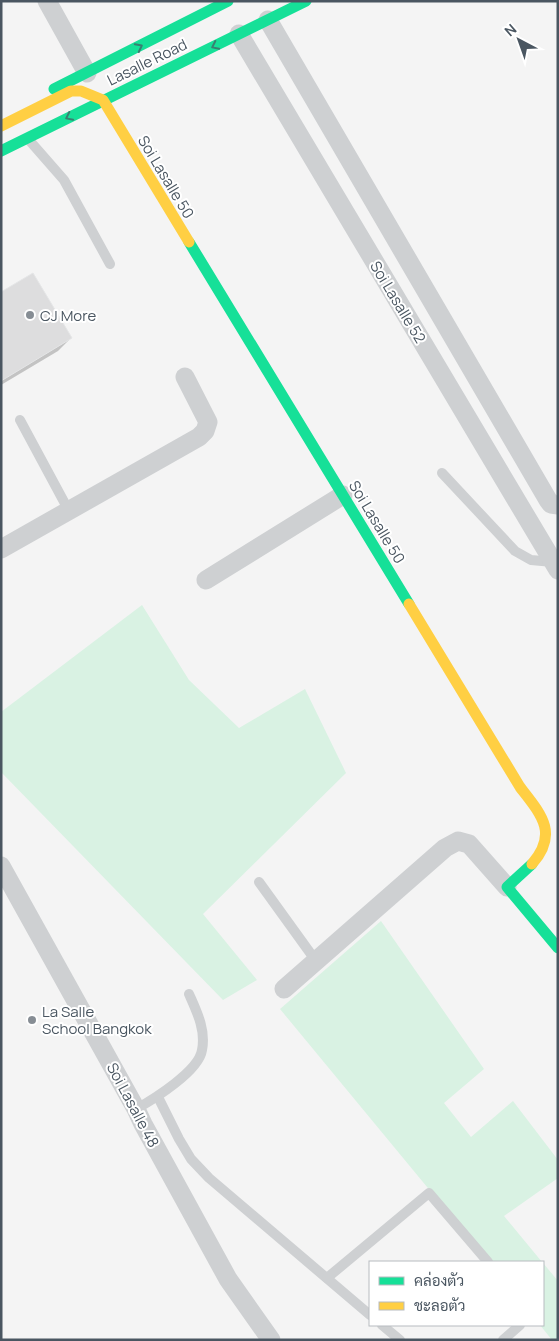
<svg xmlns="http://www.w3.org/2000/svg" width="559" height="1341" font-family="Manrope,Sarabun,sans-serif">
  <style>
    .green { fill: #d9f2e3 }
    .shadow { fill: #0003 }
    .building { fill: #ddddde; stroke: #e5e6e7 }
    .lines { fill: none; stroke-linecap: round; stroke-linejoin: round }
    .lane { stroke: #ced0d2; stroke-width: 10 }
    .street { stroke: #ced0d2; stroke-width: 19 }
    .fast { stroke: #16e098; stroke-width: 11 }
    .slow { stroke: #ffcf43; stroke-width: 11 }
    .oneway { stroke: #3a7f72 }
    .poi-dot { fill: #868d94; stroke: #fff; stroke-width: 2 }
    .labels { text-anchor: middle; dominant-baseline: central; stroke-width: 4; stroke-linejoin: round; paint-order: stroke }
    .street-label { font-size: 15px; fill: #4a5661; stroke: #fff }
    .poi-label { font-size: 15px; fill: #4a5661; stroke: #fff; text-anchor: start }
  </style>
  <rect width="100%" height="100%" fill="#f4f4f4"/>
  <g class="green">
    <path d="M 142,605 L 189,680 L 239,728 L 305,689 L 346,773 L 203,914 L 257,980 L 223,1000 L 1,772 L 1,712 Z"/>
    <path d="M 381,921 L 484,1069 L 444,1103 L 471,1137 L 513,1101 L 558,1160 L 558,1178 L 504,1216 L 542,1262 L 489,1262 L 280,1009 Z"/>
    <path d="M 543,1263 L 558,1281 L 558,1340 L 552,1340 L 540,1325 L 543,1325 Z"/>
  </g>
  <path class="shadow" d="M 1,294 L 71,338 L 58,351 L 1,385 Z"/>
  <path class="building" d="M 33,273 L 72,338 L 1,381 L 1,292 Z"/>
  <g class="lines">
    <g class="lane">
      <path d="M 29,140 L 64,180 L 110,264"/>
      <path d="M 20,420 L 69,511"/>
      <path d="M 442,473 L 515,551 L 531,560 L 553,562"/>
      <path d="M 259,882 L 316,961"/>
      <path d="M 158,1097 L 179,1139 L 191,1159 L 209,1178 L 370,1315"/>
      <path d="M 136,1109 C 154,1099 199,1071 202,1050 C 206,1030 197,1012 189,994"/>
      <path d="M 327,1278 L 429,1193 L 488,1262"/>
      <path d="M 382,1325 L 400,1340"/>
      <path d="M 503,1340 L 520,1325"/>
    </g>
    <g class="street">
      <path d="M 47,1 L 87,73"/>
      <path d="M 268,20 L 548,500 L 551,504 L 558,505"/>
      <path d="M 239,34 L 558,570"/>
      <path d="M 1,549 L 199,437 L 205,431 L 208,422 L 185,377"/>
      <path d="M 206,580 L 343,495"/>
      <path d="M 1,866 L 136,1109 L 143,1124 L 228,1279 L 271,1340"/>
      <path d="M 284,989 L 445,848 L 458,841 L 469,844 L 507,887"/>
    </g>
    <g class="fast">
      <path d="M 54,89 L 228,1"/>
      <path d="M 1,151 L 306,1"/>
      <path d="M 189,242 L 409,604"/>
      <path d="M 532,864 L 507,887 L 558,948"/>
    </g>
    <g class="slow">
      <path d="M 1,126 L 71,91 L 81,91 L 103,100 L 189,242"/>
      <path d="M 409,604 L 520,787 C 541,814 559,833 532,864"/>
    </g>
  </g>
  <defs><path id="oneway-chevron" d="M-2-3.5L2.5 0L-2 3.5" fill="none" stroke-width="1.6" stroke-linecap="round" stroke-linejoin="round" transform="scale(1.25)"/></defs>
  <g class="oneway">
    <use href="#oneway-chevron" transform="translate(215 46) rotate(154)"/>
    <use href="#oneway-chevron" transform="translate(139 47) rotate(-27)"/>
    <use href="#oneway-chevron" transform="translate(69 117) rotate(154)"/>
  </g>
  <g class="poi-dot">
    <circle cx="30" cy="315" r="5"/>
    <circle cx="32" cy="1020" r="5"/>
  </g>
  <g class="labels">
    <g class="street-label">
      <text transform="translate(147 62) rotate(-26)">Lasalle Road</text>
      <text transform="translate(166 177) rotate(59)">Soi Lasalle 50</text>
      <text transform="translate(398 302) rotate(59)">Soi Lasalle 52</text>
      <text transform="translate(377 522) rotate(59)">Soi Lasalle 50</text>
      <text transform="translate(133 1105) rotate(62)">Soi Lasalle 48</text>
    </g>
    <g class="poi-label">
      <text x="40" y="315">CJ More</text>
      <text x="42" y="1011">La Salle<tspan x="42" dy="17">School Bangkok</tspan></text>
    </g>
  </g>
  <rect width="559" height="1341" fill="none" stroke="#4a5661" stroke-width="5"/>
  <rect x="369" y="1261" width="175" height="65" fill="#ffffff" stroke="#b7bbc0"/>
  <rect x="379" y="1277" width="25" height="8" fill="#16e098" stroke="#b7bbc0"/>
  <text x="414" y="1286" font-size="15" fill="#4a5661">คล่องตัว</text>
  <rect x="379" y="1302" width="25" height="8" fill="#ffcf43" stroke="#b7bbc0"/>
  <text x="414" y="1311" font-size="15" fill="#4a5661">ชะลอตัว</text>
  <g transform="translate(519 40) rotate(319)" stroke="#ffffff" stroke-width="4" paint-order="stroke">
  <path d="M0-4L9 19L0 12L-9 19Z" fill="#4a5661"/>
  <text y="-8" font-size="14" font-weight="bold" text-anchor="middle" fill="#4a5661">N</text>
  </g>
</svg>
